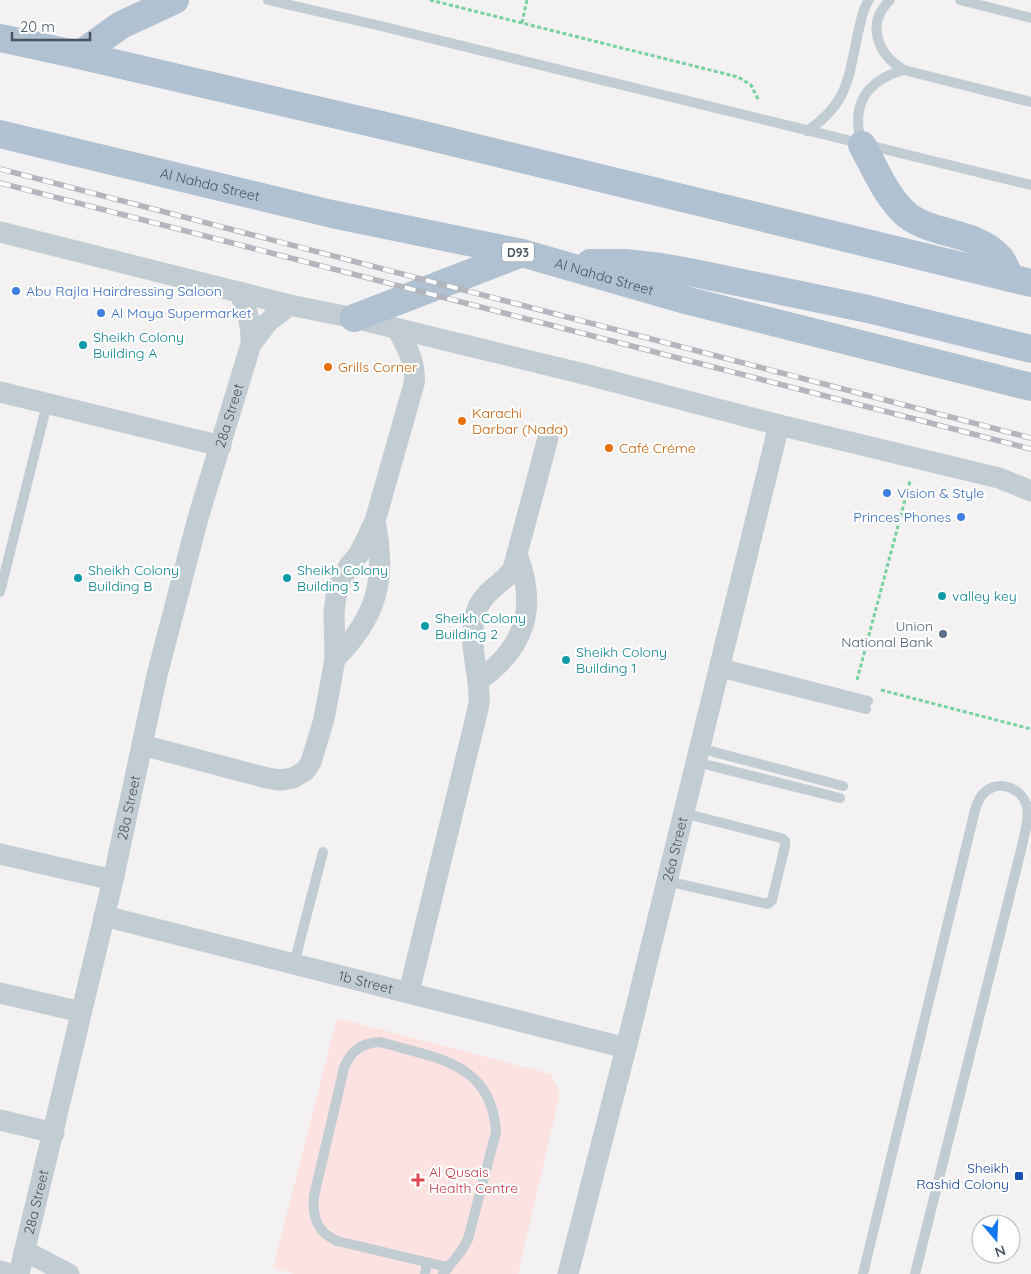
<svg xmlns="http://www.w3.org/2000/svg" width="1031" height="1274" font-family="Quicksand,sans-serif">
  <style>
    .medical { fill: #fce3e2 }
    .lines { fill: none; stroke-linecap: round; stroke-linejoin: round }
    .path { stroke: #75d2a1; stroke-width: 3; stroke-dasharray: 4 2.5; stroke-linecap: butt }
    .service { stroke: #c1ccd3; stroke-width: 10 }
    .minor { stroke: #c1ccd3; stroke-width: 21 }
    .primary { stroke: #b0c1d1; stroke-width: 28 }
    .rail-casing { stroke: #b3b6bc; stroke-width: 5.5 }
    .rail { stroke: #fff; stroke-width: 4; stroke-dasharray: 11; stroke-linecap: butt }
    .shop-dot { fill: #3f7fe0; stroke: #fff; stroke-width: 2 }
    .culture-dot { fill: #0f9aa8; stroke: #fff; stroke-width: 2 }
    .food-dot { fill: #e8710a; stroke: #fff; stroke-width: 2 }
    .service-dot { fill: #5c6f8a; stroke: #fff; stroke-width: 2 }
    .transit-dot { fill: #1a4fb4; stroke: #fff; stroke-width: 2 }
    .health-dot { fill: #e0444e; stroke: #fff; stroke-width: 2 }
    .labels { text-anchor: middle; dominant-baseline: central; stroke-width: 4.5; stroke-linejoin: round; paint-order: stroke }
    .shield { fill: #fff; stroke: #7f8890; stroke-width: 1 }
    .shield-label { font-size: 12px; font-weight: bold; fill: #485560 }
    .street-label { font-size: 14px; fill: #485560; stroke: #fff }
    .shop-label { font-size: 14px; fill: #366cbe; stroke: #fff; text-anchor: start }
    .culture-label { font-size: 14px; fill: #0d838f; stroke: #fff; text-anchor: start }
    .food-label { font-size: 14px; fill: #c56008; stroke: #fff; text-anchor: start }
    .service-label { font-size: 14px; fill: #4e5e75; stroke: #fff; text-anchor: end }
    .transit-label { font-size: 14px; fill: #164399; stroke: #fff; text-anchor: end }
    .health-label { font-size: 14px; fill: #be3a42; stroke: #fff; text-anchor: start }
  </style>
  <rect width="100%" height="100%" fill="#f3f1f1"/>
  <path class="medical" d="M 337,1018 L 551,1074 L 560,1093 L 518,1274 L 295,1274 L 273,1268 Z"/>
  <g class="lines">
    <g class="path">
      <path d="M 430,0 L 738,77 L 751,85 L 759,101"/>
      <path d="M 522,23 L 527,0"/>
      <path d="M 857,680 L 910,481"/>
      <path d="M 881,690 L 1031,729"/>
    </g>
    <g class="service">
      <path d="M 268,0 L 385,27 L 1031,185"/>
      <path d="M 890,0 C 865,24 878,55 904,70"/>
      <path d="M 960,0 L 1031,18"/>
      <path d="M 807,131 C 849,103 848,78 858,33 C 861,22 862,9 869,0"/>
      <path d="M 862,144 C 850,106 866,80 904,70 L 1031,102"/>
      <path d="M 0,592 L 47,404"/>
      <path d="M 720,663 L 868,701"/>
      <path d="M 718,672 L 866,709"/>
      <path d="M 699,748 L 843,786"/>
      <path d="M 696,762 L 840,798"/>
      <path d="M 666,881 L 768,904 L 772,900 L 785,846 L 785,841 L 781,838 L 683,813"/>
      <path d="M 294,964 L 323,852"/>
      <path d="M 425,1274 L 427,1263"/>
      <path d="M 443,1274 L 462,1250 L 468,1239 L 496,1132 C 492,1062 435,1058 380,1042 C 362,1043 351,1050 344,1068 L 314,1196 C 312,1217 317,1232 337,1241 L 447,1267"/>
      <path d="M 863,1274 L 975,810 C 977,804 979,797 984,793 C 999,778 1023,789 1027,807 C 1030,819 1024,834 1022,846 L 915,1274"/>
    </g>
    <g class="minor">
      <path d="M 0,232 L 290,305 L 354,318 L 588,375 L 779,425 L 999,478 L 1031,491"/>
      <path d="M 251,344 L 268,322 L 290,305"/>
      <path d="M 0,392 L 221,446"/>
      <path d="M 335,659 C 377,617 387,579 375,521"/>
      <path d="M 478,681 C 525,648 538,608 517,554"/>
      <path d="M 142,745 L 267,778 L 280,780 L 293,778 L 305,771 L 311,762 L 324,719 L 335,659 L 334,612 L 336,596 L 341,581 L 349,566 L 359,554 L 375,521 L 414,384 C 417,364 407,348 398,330"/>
      <path d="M 0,854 L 113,880"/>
      <path id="s1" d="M 104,916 L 626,1048"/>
      <path d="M 409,992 L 476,717 C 478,710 480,702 479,694 C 478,665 465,634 479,605 C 487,589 504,583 513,569 L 548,438"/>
      <path d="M 0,993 L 81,1012"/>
      <path d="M 0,1120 L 54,1133"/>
      <path d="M 25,1251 L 69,1274"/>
      <path d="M 0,1271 L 10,1274"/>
      <path id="s2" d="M 19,1274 L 113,880 L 157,675 L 198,518 L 251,344 C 252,325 248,310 239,292"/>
      <path id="s3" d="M 568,1274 L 626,1048 L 779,425"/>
    </g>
    <g class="primary">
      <path d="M 0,38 L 79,55 L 407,131 L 1031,283"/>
      <path d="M 79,55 L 121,25 L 175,0"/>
      <path id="s4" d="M 0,134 L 332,214 L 522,253 L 689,301 L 1031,387"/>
      <path d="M 862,145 C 875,168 886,197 907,215 C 934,236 977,231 1000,258 C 1004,263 1007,272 1011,278"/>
      <path d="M 590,263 L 625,263 L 661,267 L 694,273 L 868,309 L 1031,349"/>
      <path d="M 354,318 L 522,253"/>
    </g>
    <defs>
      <g id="rail">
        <path d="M 0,169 L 1031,438"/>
        <path d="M 0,183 L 1031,449"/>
      </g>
    </defs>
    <use href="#rail" class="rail-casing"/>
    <use href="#rail" class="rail"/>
  </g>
  <g class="shop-dot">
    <circle cx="16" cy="291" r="5"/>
    <circle cx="101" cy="313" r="5"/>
    <circle cx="887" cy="493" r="5"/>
    <circle cx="961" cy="517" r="5"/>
  </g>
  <g class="culture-dot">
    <circle cx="83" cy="345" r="5"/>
    <circle cx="78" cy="578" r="5"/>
    <circle cx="287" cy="578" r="5"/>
    <circle cx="942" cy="596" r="5"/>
    <circle cx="425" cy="626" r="5"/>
    <circle cx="566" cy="660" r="5"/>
  </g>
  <g class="food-dot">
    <circle cx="328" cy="367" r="5"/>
    <circle cx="462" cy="421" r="5"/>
    <circle cx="609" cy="448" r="5"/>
  </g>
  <circle class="service-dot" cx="943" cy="634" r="5"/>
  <rect class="transit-dot" x="1014" y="1171" width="10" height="10" rx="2.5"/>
  <path class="health-dot" d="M415.5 1172.5h5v5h5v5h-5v5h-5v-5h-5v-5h5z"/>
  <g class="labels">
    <rect class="shield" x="502" y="242.5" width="32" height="19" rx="4"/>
    <g class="shield-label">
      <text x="518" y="252">D93</text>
    </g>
    <g class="street-label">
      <text stroke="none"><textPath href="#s4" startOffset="216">Al Nahda Street</textPath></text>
      <text stroke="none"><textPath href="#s4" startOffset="621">Al Nahda Street</textPath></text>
      <text stroke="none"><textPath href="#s2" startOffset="884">28a Street</textPath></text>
      <text stroke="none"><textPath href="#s2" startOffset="479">28a Street</textPath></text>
      <text stroke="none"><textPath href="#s3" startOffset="438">26a Street</textPath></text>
      <text stroke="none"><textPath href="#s1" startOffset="270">1b Street</textPath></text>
      <text stroke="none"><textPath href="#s2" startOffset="74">28a Street</textPath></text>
    </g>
    <g class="shop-label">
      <text x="26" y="291">Abu Rajla Hairdressing Saloon</text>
      <text x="111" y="313">Al Maya Supermarket</text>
      <text x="897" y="493">Vision &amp; Style</text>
      <text x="951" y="517" text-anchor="end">Princes Phones</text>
    </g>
    <g class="culture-label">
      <text x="93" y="337">Sheikh Colony<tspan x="93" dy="16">Building A</tspan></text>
      <text x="88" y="570">Sheikh Colony<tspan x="88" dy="16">Building B</tspan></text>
      <text x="297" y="570">Sheikh Colony<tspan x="297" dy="16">Building 3</tspan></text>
      <text x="952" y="596">valley key</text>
      <text x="435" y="618">Sheikh Colony<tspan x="435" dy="16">Building 2</tspan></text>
      <text x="576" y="652">Sheikh Colony<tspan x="576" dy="16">Building 1</tspan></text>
    </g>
    <g class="food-label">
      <text x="338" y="367">Grills Corner</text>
      <text x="472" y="413">Karachi<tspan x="472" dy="16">Darbar (Nada)</tspan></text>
      <text x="619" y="448">Café Créme</text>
    </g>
    <g class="service-label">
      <text x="933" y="626">Union<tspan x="933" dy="16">National Bank</tspan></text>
    </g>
    <g class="transit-label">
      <text x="1009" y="1168">Sheikh<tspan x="1009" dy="16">Rashid Colony</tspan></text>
    </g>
    <g class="health-label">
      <text x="429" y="1172">Al Qusais<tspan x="429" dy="16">Health Centre</tspan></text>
    </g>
  </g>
  <g transform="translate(996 1239) rotate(161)"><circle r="24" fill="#ffffff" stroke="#b6bbbf"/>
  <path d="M0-4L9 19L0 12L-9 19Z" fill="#1178ee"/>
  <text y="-8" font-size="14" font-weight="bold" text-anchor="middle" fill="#485560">N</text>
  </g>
  <path d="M12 32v8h78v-8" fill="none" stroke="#485560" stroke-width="2.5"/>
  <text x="20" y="32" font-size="15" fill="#485560" stroke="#ffffff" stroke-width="4" paint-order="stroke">20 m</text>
</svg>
